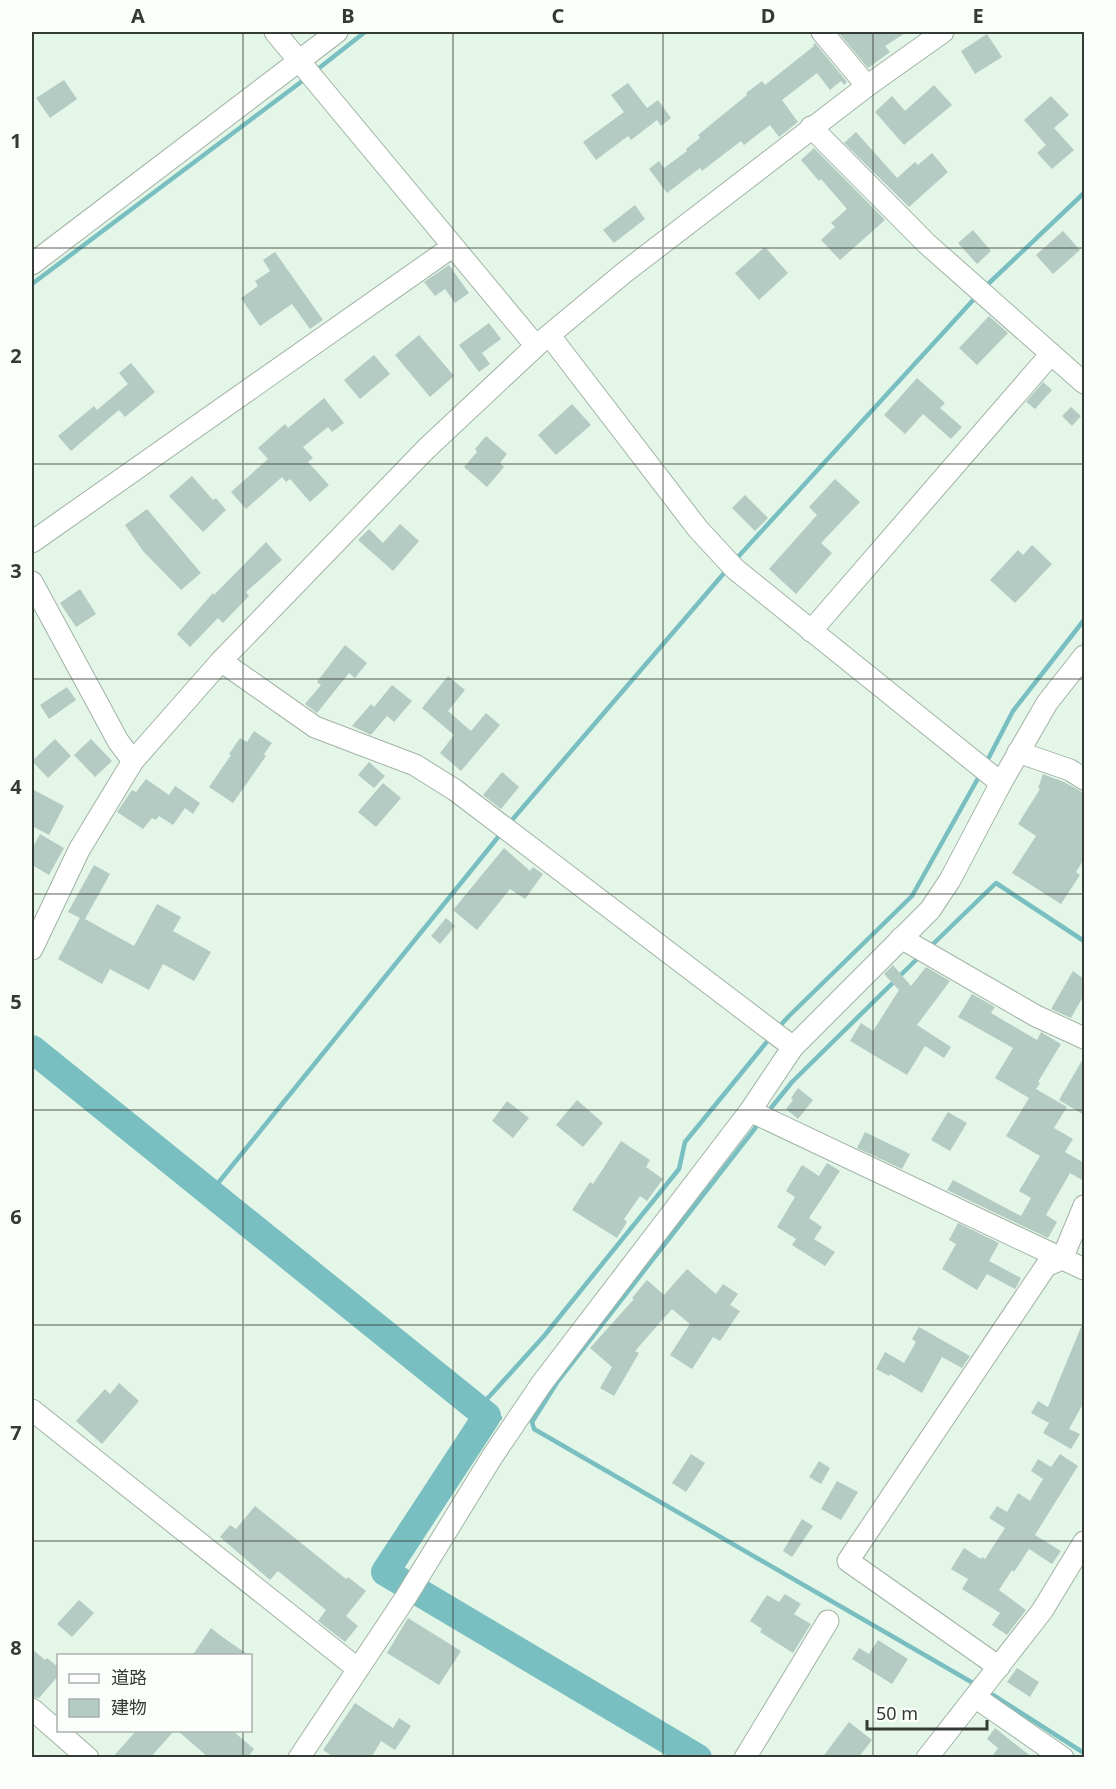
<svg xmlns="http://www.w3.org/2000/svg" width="1116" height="1789" font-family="'Noto Sans','Noto Sans JP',sans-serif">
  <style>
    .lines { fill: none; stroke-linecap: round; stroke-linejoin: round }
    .stream { stroke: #79bfc2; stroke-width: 4.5 }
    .river { stroke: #79bfc2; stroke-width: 28 }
    .building { fill: #b4cbc4 }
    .minor-casing { stroke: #a1b3a5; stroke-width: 23 }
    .minor { stroke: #fff; stroke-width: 21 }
    .grid { fill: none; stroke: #343b35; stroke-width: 1.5; stroke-opacity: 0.55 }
    .neatline { fill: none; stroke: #343b35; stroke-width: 2 }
    .grid-label { font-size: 20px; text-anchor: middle; font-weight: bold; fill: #343b35 }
  </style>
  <rect width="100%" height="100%" fill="#e4f6e7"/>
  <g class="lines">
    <g class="stream">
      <path d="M 314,72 L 365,32"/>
      <path d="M 32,284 L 305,79"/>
      <path d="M 987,285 L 1084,193"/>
      <path d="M 737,558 L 975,298"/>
      <path d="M 986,763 L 1013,711 L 1084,620"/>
      <path d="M 512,820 L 725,572"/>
      <path d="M 931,946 L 996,883 L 1084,941"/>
      <path d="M 777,1029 L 789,1016 L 912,896 L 981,773"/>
      <path d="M 771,1108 L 792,1082 L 918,958"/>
      <path d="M 756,1127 L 558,1381 L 532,1422 L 534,1429 L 973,1683"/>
      <path d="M 210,1193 L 499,836"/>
      <path d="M 478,1409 L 544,1336 L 679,1169 L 685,1142 L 770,1038"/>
      <path d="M 487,1416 L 500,1418"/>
      <path d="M 993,1695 L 1084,1753"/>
    </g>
    <path class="river" d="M 32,1049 L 487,1416 L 385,1572 L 698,1758"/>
  </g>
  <g class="building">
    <path d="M 838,32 L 907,32 L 885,46 L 890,52 L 868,68 Z"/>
    <path d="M 987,34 L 1002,57 L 975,74 L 961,51 Z"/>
    <path d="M 815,43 L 847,82 L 844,85 L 841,81 L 830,90 L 817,73 L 782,100 L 798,122 L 779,137 L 770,125 L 744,145 L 741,141 L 702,171 L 700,168 L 667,193 L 649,169 L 659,161 L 664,168 L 687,151 L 686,149 L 700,138 L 698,135 L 747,95 L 746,93 L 762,81 L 765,85 L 814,46 L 813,45 Z"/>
    <path d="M 64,80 L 77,99 L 50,118 L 36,98 Z"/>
    <path d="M 628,83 L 647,108 L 658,100 L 671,118 L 661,126 L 657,120 L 631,140 L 628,136 L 596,160 L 583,142 L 624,112 L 611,95 Z"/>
    <path d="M 934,85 L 952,105 L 904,145 L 875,112 L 892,96 L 905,111 Z"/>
    <path d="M 1051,96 L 1069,115 L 1054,128 L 1074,150 L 1052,169 L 1037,153 L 1046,145 L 1024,120 Z"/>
    <path d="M 856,132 L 897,178 L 915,162 L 918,165 L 932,153 L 948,172 L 909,207 L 844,143 Z"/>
    <path d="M 814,148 L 885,220 L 840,260 L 821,240 L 835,227 L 831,223 L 847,209 L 821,179 L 819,181 L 801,160 Z"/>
    <path d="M 635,205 L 645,219 L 614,243 L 603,230 Z"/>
    <path d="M 973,230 L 991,251 L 977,264 L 958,243 Z"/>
    <path d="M 1063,231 L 1080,250 L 1053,274 L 1036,255 Z"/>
    <path d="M 765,247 L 788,273 L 759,300 L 735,273 Z"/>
    <path d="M 275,252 L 323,320 L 310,329 L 292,304 L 260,326 L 241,298 L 258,286 L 255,281 L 270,271 L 263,260 Z"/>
    <path d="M 449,265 L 469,293 L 455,303 L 445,289 L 435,296 L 424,282 Z"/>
    <path d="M 989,316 L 1008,333 L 977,365 L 959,348 Z"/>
    <path d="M 489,323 L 501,339 L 482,353 L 490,364 L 479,372 L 459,345 Z"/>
    <path d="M 419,335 L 454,376 L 430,397 L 395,355 Z"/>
    <path d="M 374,355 L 390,374 L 360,399 L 344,380 Z"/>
    <path d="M 131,363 L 155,392 L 125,417 L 119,410 L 71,451 L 58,436 L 94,406 L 97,410 L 128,384 L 119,373 Z"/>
    <path d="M 917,378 L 945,403 L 940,408 L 962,427 L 951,439 L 923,414 L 905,434 L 884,415 Z"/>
    <path d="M 1043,382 L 1052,390 L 1035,409 L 1026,402 Z"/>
    <path d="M 324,398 L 344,423 L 332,432 L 328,427 L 303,447 L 313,458 L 308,462 L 329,485 L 310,502 L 290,479 L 286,482 L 282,477 L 246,509 L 231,492 L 268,459 L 258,448 L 285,424 L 288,428 Z"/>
    <path d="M 572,404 L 591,425 L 556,455 L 538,435 Z"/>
    <path d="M 1071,407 L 1081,416 L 1072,426 L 1062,416 Z"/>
    <path d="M 486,436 L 507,454 L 500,463 L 504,467 L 487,487 L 464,467 L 477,452 L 475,449 Z"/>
    <path d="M 192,476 L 213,500 L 216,498 L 226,510 L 203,532 L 169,496 Z"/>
    <path d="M 835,479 L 860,502 L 821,543 L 832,553 L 796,594 L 769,569 L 817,515 L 809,507 Z"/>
    <path d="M 745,495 L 768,518 L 755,531 L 732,508 Z"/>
    <path d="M 147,509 L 201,573 L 181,590 L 143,551 L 125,525 Z"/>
    <path d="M 400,524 L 419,541 L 393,571 L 358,540 L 369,529 L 383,543 Z"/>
    <path d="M 266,542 L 282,560 L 246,592 L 249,596 L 223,623 L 218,618 L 190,647 L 177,634 L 213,593 L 214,595 Z"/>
    <path d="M 1032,545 L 1052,564 L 1015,603 L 990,580 L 1018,550 L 1023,555 Z"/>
    <path d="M 80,589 L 96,614 L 76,627 L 60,603 Z"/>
    <path d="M 345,645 L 367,663 L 355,678 L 349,673 L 317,713 L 305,704 L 321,685 L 317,682 Z"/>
    <path d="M 448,676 L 465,690 L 448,711 L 471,731 L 486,713 L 500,725 L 461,771 L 440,753 L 454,735 L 422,708 Z"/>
    <path d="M 392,685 L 412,701 L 394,722 L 387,716 L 371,735 L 352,726 L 371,704 L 374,707 Z"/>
    <path d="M 67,687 L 76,700 L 49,719 L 40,705 Z"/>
    <path d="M 254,731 L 272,743 L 264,754 L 266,756 L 233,803 L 209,787 L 231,755 L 229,754 L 240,738 L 247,742 Z"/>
    <path d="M 55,739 L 71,756 L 48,778 L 32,761 Z"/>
    <path d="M 91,739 L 112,761 L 95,777 L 74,755 Z"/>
    <path d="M 369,762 L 385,776 L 374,788 L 358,775 Z"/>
    <path d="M 502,772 L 519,787 L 501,809 L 483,795 Z"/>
    <path d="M 1043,774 L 1064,782 L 1084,793 L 1084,859 L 1076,872 L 1080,875 L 1061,904 L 1012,873 L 1036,836 L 1018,824 L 1040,789 L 1038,788 Z"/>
    <path d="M 146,779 L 169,795 L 175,786 L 200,803 L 193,814 L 185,808 L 173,825 L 159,816 L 156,820 L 152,818 L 143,829 L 117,812 L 132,790 L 136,792 Z"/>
    <path d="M 383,783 L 401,798 L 376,827 L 358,812 Z"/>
    <path d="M 32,789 L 64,806 L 49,835 L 32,826 Z"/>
    <path d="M 40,834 L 64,848 L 49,875 L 32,865 L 32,849 Z"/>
    <path d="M 504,848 L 530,871 L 533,867 L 543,874 L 525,899 L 510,889 L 477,930 L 453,910 Z"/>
    <path d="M 94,865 L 110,874 L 85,919 L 134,946 L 157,904 L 181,917 L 173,931 L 211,952 L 194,981 L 163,964 L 149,990 L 110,969 L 102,984 L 58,959 L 80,918 L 68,912 Z"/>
    <path d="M 446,918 L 455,926 L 440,944 L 431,936 Z"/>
    <path d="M 893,965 L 911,986 L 926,967 L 950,981 L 917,1025 L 951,1047 L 944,1058 L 925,1046 L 907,1075 L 850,1041 L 861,1023 L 873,1031 L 899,990 L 884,974 Z"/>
    <path d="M 1073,971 L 1084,979 L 1084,995 L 1071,1018 L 1051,1009 Z"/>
    <path d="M 972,994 L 995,1007 L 991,1013 L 1037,1040 L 1041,1032 L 1061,1044 L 1038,1082 L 1040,1083 L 1036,1089 L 1067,1107 L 1054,1128 L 1073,1139 L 1065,1152 L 1084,1163 L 1084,1181 L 1070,1173 L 1046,1215 L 1057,1222 L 1048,1238 L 947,1190 L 953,1180 L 1021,1216 L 1031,1198 L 1019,1191 L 1040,1156 L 1006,1136 L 1029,1098 L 995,1078 L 1013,1048 L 958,1017 Z"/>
    <path d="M 1084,1057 L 1084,1115 L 1059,1100 Z"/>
    <path d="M 798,1088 L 813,1100 L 798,1119 L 786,1109 L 793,1100 L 791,1098 Z"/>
    <path d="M 577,1100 L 603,1123 L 583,1147 L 556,1125 Z"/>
    <path d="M 507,1101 L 529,1118 L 513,1138 L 492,1121 Z"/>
    <path d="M 948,1112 L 967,1123 L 950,1151 L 931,1140 Z"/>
    <path d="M 865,1132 L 910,1154 L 902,1169 L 857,1148 Z"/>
    <path d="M 621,1141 L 650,1160 L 646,1167 L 663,1179 L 647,1201 L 640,1196 L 624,1219 L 627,1222 L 617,1238 L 572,1210 L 590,1182 L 593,1184 Z"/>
    <path d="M 827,1163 L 840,1171 L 809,1218 L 822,1227 L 814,1239 L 835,1252 L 825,1266 L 792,1245 L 796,1239 L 777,1227 L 795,1197 L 786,1191 L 802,1165 L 819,1176 Z"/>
    <path d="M 958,1223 L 999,1243 L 989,1261 L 1021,1278 L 1015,1289 L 987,1274 L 977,1290 L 942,1269 L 956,1244 L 949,1240 Z"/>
    <path d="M 687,1269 L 716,1294 L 723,1284 L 738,1294 L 730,1305 L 740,1311 L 720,1341 L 713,1337 L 692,1369 L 670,1355 L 690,1324 L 672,1309 L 635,1351 L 639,1353 L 614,1396 L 600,1388 L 612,1367 L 590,1348 L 634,1299 L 632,1298 L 647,1280 L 664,1295 Z"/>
    <path d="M 1084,1320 L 1084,1402 L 1069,1429 L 1080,1434 L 1071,1449 L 1043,1433 L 1049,1423 L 1031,1413 L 1038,1401 L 1048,1407 Z"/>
    <path d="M 919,1327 L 970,1356 L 962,1368 L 942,1357 L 922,1393 L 890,1374 L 889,1376 L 876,1369 L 885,1352 L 904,1363 L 916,1342 L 912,1339 Z"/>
    <path d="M 119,1383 L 139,1401 L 102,1444 L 76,1421 L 105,1389 L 110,1394 Z"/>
    <path d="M 691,1454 L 705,1463 L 686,1492 L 672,1483 Z"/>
    <path d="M 1060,1454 L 1078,1466 L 1035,1535 L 1061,1551 L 1052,1564 L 1029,1549 L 1014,1572 L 1012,1570 L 999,1590 L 1026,1610 L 1007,1635 L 992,1625 L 1000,1613 L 962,1589 L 968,1579 L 951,1569 L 964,1548 L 981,1559 L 982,1557 L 985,1559 L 1005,1528 L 989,1518 L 997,1506 L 1007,1512 L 1018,1493 L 1030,1501 L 1043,1479 L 1031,1471 L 1038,1459 L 1051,1467 Z"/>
    <path d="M 819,1461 L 830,1468 L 821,1484 L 809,1477 Z"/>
    <path d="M 837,1481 L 858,1492 L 841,1520 L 821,1509 Z"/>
    <path d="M 255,1506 L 346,1579 L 348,1577 L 366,1591 L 346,1616 L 358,1626 L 345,1642 L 318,1621 L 326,1610 L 278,1571 L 270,1580 L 220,1537 L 230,1525 L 236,1529 Z"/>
    <path d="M 802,1519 L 813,1526 L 792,1557 L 783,1551 Z"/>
    <path d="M 785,1594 L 801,1604 L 794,1614 L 811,1624 L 793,1653 L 760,1632 L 762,1629 L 750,1621 L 767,1595 L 779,1602 Z"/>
    <path d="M 79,1600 L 94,1613 L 72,1637 L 57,1624 Z"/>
    <path d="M 408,1618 L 461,1651 L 439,1685 L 387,1653 Z"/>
    <path d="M 211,1628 L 221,1636 L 250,1656 L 192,1656 Z"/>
    <path d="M 878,1640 L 908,1659 L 892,1684 L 852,1659 L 859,1648 L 869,1654 Z"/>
    <path d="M 32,1649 L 45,1660 L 47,1658 L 58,1667 L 58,1676 L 39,1698 L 32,1697 Z"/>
    <path d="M 1017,1668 L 1039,1682 L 1030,1697 L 1007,1682 Z"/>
    <path d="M 355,1703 L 393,1728 L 399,1718 L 411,1726 L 395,1750 L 381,1741 L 371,1758 L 335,1758 L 323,1750 Z"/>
    <path d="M 849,1722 L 872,1740 L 858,1758 L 822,1758 Z"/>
    <path d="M 995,1728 L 1033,1758 L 991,1758 L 998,1748 L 987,1739 Z"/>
    <path d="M 136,1731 L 174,1731 L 150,1758 L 112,1758 Z"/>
    <path d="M 178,1731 L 233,1731 L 254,1749 L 247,1758 L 209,1758 Z"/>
  </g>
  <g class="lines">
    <defs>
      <g id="minor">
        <path d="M 275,32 L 536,346"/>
        <path d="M 822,32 L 867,86"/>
        <path d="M 811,127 L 926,243 L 1084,383"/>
        <path d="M 32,264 L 337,32"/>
        <path d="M 550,336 L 698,529 L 735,569 L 1001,783"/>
        <path d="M 32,542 L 452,247"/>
        <path d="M 32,582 L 118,741 L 133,761"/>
        <path d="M 811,631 L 1051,354"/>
        <path d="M 221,661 L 315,727 L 415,765 L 455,790 L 793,1047"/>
        <path d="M 1018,752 L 1070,770 L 1084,779"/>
        <path d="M 901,938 L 1036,1016 L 1084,1038"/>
        <path d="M 32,949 L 79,850 L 133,761 L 221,661 L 426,449 L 536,346 L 625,272 L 867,86 L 943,32"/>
        <path d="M 750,1111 L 1084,1269"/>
        <path d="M 32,1410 L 358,1669"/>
        <path d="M 999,1667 L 848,1561 L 1046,1266 L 1062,1259 L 1084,1206"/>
        <path d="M 975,1697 L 1063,1758"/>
        <path d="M 32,1709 L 88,1758"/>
        <path d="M 299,1758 L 406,1597 L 492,1457 L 542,1383 L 750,1111 L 793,1047 L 930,910 L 950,880 L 1001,783 L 1047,703 L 1084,656"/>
        <path d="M 745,1758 L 828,1621"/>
        <path d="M 927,1758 L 1042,1611 L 1084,1542"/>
      </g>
    </defs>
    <use href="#minor" class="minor-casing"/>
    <use href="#minor" class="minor"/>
  </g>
  <path class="grid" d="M 243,32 L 243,1656M 453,32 L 453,1758M 663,32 L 663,1758M 873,32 L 873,1758M 32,248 L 1084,248M 32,464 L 1084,464M 32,679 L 1084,679M 32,894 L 1084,894M 32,1110 L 1084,1110M 32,1325 L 1084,1325M 32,1541 L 1084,1541M 243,1730 L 243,1758"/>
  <rect width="1116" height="1789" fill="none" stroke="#fbfffc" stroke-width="66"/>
  <rect x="57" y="1654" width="195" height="78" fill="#fbfffc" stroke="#abb1ac" stroke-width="1.5"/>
  <rect x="69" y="1674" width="30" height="9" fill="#ffffff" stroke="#abb1ac" stroke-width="1.5"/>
  <text x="111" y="1684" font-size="18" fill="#343b35">道路</text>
  <rect x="69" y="1699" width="30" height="18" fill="#b4cbc4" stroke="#abb1ac" stroke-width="1.5"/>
  <text x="111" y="1714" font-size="18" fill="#343b35">建物</text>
  <path d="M867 1720v9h120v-9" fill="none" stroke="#343b35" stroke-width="3"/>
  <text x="876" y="1720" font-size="18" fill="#343b35" stroke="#fbfffc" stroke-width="4.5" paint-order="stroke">50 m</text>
  <rect x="33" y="33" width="1050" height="1723" class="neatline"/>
  <g class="grid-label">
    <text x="138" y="23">A</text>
    <text x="348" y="23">B</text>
    <text x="558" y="23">C</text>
    <text x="768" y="23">D</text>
    <text x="978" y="23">E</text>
    <text x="16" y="148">1</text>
    <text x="16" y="363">2</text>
    <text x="16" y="578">3</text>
    <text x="16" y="794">4</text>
    <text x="16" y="1009">5</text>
    <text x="16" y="1224">6</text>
    <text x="16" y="1440">7</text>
    <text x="16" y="1655">8</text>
  </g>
</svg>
